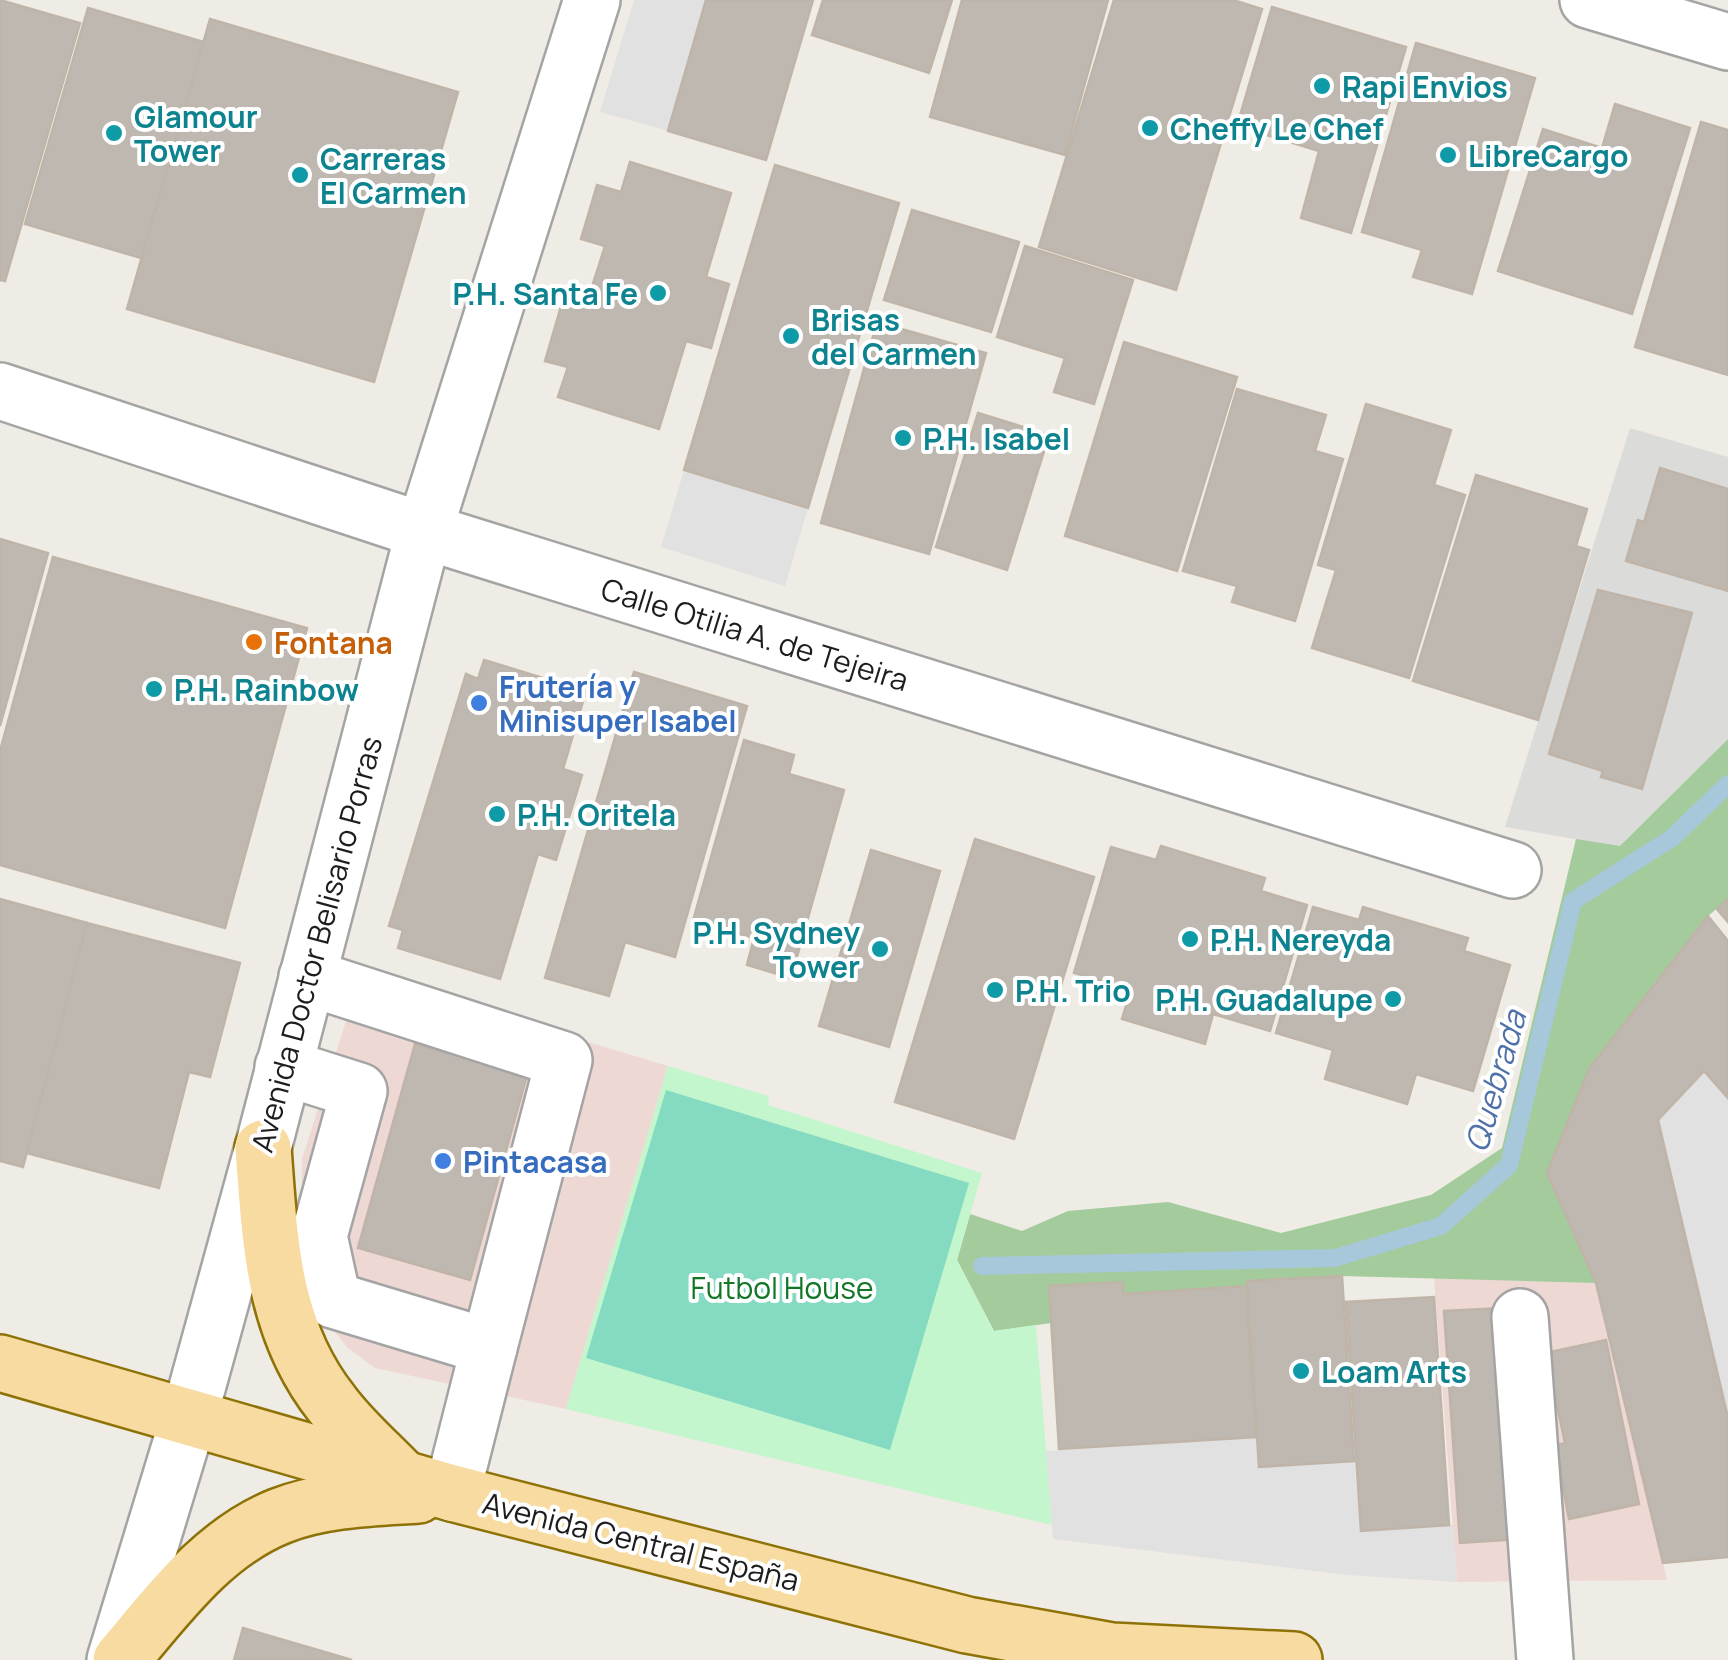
<svg xmlns="http://www.w3.org/2000/svg" width="1728" height="1660" font-family="Manrope,sans-serif">
  <style>
    .residential { fill: #dbdbda }
    .commercial { fill: #eed8d4 }
    .forest { fill: #a3cb9b }
    .park { fill: #c3f6cc }
    .pitch { fill: #85dac2 }
    .parking { fill: #e1e1e1 }
    .lines { fill: none; stroke-linecap: round; stroke-linejoin: round }
    .stream { stroke: #a6c8da; stroke-width: 18 }
    .building { fill: #beb8b1; stroke: #bfb4a7; stroke-width: 2.5 }
    .minor-casing { stroke: #a4a4a4; stroke-width: 60 }
    .major-casing { stroke: #8f7207; stroke-width: 60 }
    .minor { stroke: #fff; stroke-width: 55 }
    .major { stroke: #f7dba0; stroke-width: 55 }
    .culture-dot { fill: #0f9aa8; stroke: #fff; stroke-width: 4 }
    .food-dot { fill: #e8710a; stroke: #fff; stroke-width: 4 }
    .shop-dot { fill: #3f7fe0; stroke: #fff; stroke-width: 4 }
    .labels { text-anchor: middle; dominant-baseline: central; stroke-width: 8; stroke-linejoin: round; paint-order: stroke }
    .culture-label { font-size: 30px; font-weight: bold; fill: #0d838f; stroke: #fff; text-anchor: start }
    .street-label { font-size: 30px; fill: #1d1d1d; stroke: #fff }
    .food-label { font-size: 30px; font-weight: bold; fill: #c56008; stroke: #fff; text-anchor: start }
    .shop-label { font-size: 30px; font-weight: bold; fill: #366cbe; stroke: #fff; text-anchor: start }
    .park-label { font-size: 30px; fill: #117625; stroke: #fff }
    .water-label { font-size: 32px; font-style: italic; fill: #4f71a8; stroke: #fff }
  </style>
  <rect width="100%" height="100%" fill="#eeece4"/>
  <path class="residential" d="M 1630,428 L 1728,457 L 1728,739 L 1620,847 L 1505,827 Z"/>
  <g class="commercial">
    <path d="M 361,974 L 668,1066 L 566,1409 L 375,1368 L 348,1348 L 320,1314 L 301,1257 L 302,1159 Z"/>
    <path d="M 1434,1277 L 1596,1283 L 1667,1580 L 1457,1582 Z"/>
  </g>
  <path class="forest" d="M 1728,739 L 1728,899 L 1708,916 L 1589,1069 L 1547,1173 L 1596,1283 L 1342,1276 L 1247,1281 L 1246,1286 L 1123,1294 L 1123,1282 L 1050,1286 L 1051,1323 L 994,1331 L 957,1260 L 970,1214 L 1022,1231 L 1068,1211 L 1168,1202 L 1281,1233 L 1431,1195 L 1502,1148 L 1576,839 L 1620,846 Z"/>
  <path class="park" d="M 668,1066 L 769,1096 L 768,1105 L 982,1173 L 957,1260 L 994,1331 L 1036,1325 L 1052,1525 L 566,1409 Z"/>
  <path class="pitch" d="M 666,1090 L 969,1183 L 890,1450 L 586,1358 Z"/>
  <g class="parking">
    <path d="M 634,0 L 706,0 L 668,131 L 600,112 Z"/>
    <path d="M 684,470 L 808,508 L 785,586 L 661,547 Z"/>
    <path d="M 1704,1071 L 1728,1098 L 1728,1418 L 1658,1120 Z"/>
    <path d="M 1256,1437 L 1259,1467 L 1354,1461 L 1361,1530 L 1453,1525 L 1457,1582 L 1347,1575 L 1053,1539 L 1046,1451 Z"/>
  </g>
  <g class="lines">
    <path class="stream" d="M 982,1266 L 1335,1258 L 1441,1226 L 1509,1165 L 1573,901 L 1672,838 L 1728,784"/>
  </g>
  <g class="building">
    <path d="M 0,0 L 80,23 L 5,281 L 0,280 Z"/>
    <path d="M 706,0 L 813,0 L 766,160 L 668,131 Z"/>
    <path d="M 823,0 L 952,0 L 929,73 L 812,35 Z"/>
    <path d="M 962,0 L 1108,0 L 1065,155 L 930,117 Z"/>
    <path d="M 1114,0 L 1233,0 L 1262,9 L 1176,290 L 1039,247 Z"/>
    <path d="M 1272,7 L 1406,47 L 1351,233 L 1301,218 L 1319,151 L 1237,126 Z"/>
    <path d="M 88,8 L 204,42 L 141,258 L 25,224 Z"/>
    <path d="M 210,19 L 458,92 L 374,382 L 127,309 Z"/>
    <path d="M 1416,43 L 1535,78 L 1472,294 L 1413,277 L 1422,250 L 1362,232 Z"/>
    <path d="M 1615,104 L 1690,128 L 1632,314 L 1498,271 L 1543,129 L 1602,148 Z"/>
    <path d="M 1701,122 L 1728,130 L 1728,375 L 1635,347 Z"/>
    <path d="M 630,162 L 731,193 L 706,277 L 729,284 L 711,348 L 686,341 L 659,429 L 558,397 L 568,367 L 545,361 L 562,303 L 585,309 L 605,246 L 581,239 L 597,185 L 621,192 Z"/>
    <path d="M 775,165 L 899,203 L 808,508 L 684,470 Z"/>
    <path d="M 912,210 L 1019,242 L 991,332 L 884,300 Z"/>
    <path d="M 1025,246 L 1133,280 L 1094,404 L 1054,392 L 1065,358 L 997,337 Z"/>
    <path d="M 877,322 L 986,353 L 929,554 L 821,523 Z"/>
    <path d="M 1124,342 L 1237,377 L 1177,571 L 1065,536 Z"/>
    <path d="M 1237,389 L 1326,415 L 1315,451 L 1343,459 L 1295,621 L 1232,602 L 1237,586 L 1183,571 Z"/>
    <path d="M 1366,404 L 1451,430 L 1434,485 L 1465,495 L 1409,678 L 1312,648 L 1336,570 L 1318,565 Z"/>
    <path d="M 978,413 L 1049,435 L 1007,570 L 936,547 Z"/>
    <path d="M 1660,468 L 1728,489 L 1728,591 L 1626,561 L 1638,520 L 1644,522 Z"/>
    <path d="M 1476,475 L 1587,509 L 1576,546 L 1589,550 L 1538,720 L 1413,681 Z"/>
    <path d="M 0,539 L 48,553 L 0,726 Z"/>
    <path d="M 53,557 L 307,628 L 225,928 L 0,865 L 0,751 Z"/>
    <path d="M 1598,590 L 1692,613 L 1642,789 L 1601,777 L 1603,771 L 1549,754 Z"/>
    <path d="M 484,660 L 586,691 L 563,769 L 582,775 L 556,860 L 538,854 L 500,979 L 398,948 L 403,930 L 389,926 L 466,674 L 478,679 Z"/>
    <path d="M 634,672 L 747,706 L 675,957 L 625,942 L 609,996 L 545,978 Z"/>
    <path d="M 744,740 L 794,755 L 789,774 L 844,790 L 791,978 L 747,965 L 754,938 L 693,921 Z"/>
    <path d="M 975,839 L 1094,877 L 1014,1139 L 895,1102 Z"/>
    <path d="M 1161,846 L 1265,878 L 1261,891 L 1307,905 L 1270,1031 L 1213,1014 L 1205,1044 L 1122,1019 L 1131,989 L 1074,973 L 1111,847 L 1156,860 Z"/>
    <path d="M 871,850 L 940,871 L 889,1047 L 819,1026 Z"/>
    <path d="M 0,899 L 87,923 L 23,1167 L 0,1161 Z"/>
    <path d="M 1728,899 L 1728,922 L 1717,909 Z"/>
    <path d="M 1313,907 L 1359,920 L 1363,907 L 1468,938 L 1464,951 L 1510,965 L 1473,1091 L 1416,1074 L 1407,1104 L 1325,1079 L 1333,1050 L 1276,1033 Z"/>
    <path d="M 1708,916 L 1728,941 L 1728,1098 L 1704,1071 L 1658,1120 L 1728,1418 L 1728,1557 L 1663,1563 L 1596,1283 L 1547,1173 L 1589,1069 Z"/>
    <path d="M 87,923 L 240,963 L 210,1077 L 189,1072 L 159,1188 L 27,1153 Z"/>
    <path d="M 415,1044 L 527,1075 L 470,1280 L 358,1248 Z"/>
    <path d="M 1342,1276 L 1354,1461 L 1259,1467 L 1247,1281 Z"/>
    <path d="M 1123,1282 L 1123,1294 L 1246,1286 L 1256,1437 L 1059,1449 L 1049,1286 Z"/>
    <path d="M 1434,1297 L 1449,1525 L 1361,1531 L 1346,1302 Z"/>
    <path d="M 1502,1308 L 1519,1539 L 1460,1543 L 1444,1311 Z"/>
    <path d="M 1606,1340 L 1639,1504 L 1569,1519 L 1555,1446 L 1565,1443 L 1546,1353 Z"/>
    <path d="M 243,1628 L 352,1660 L 234,1660 Z"/>
  </g>
  <g class="lines">
    <defs>
      <g id="minor">
        <path d="M 1588,0 L 1728,42"/>
        <path d="M 0,391 L 424,531 L 1513,870"/>
        <path d="M 307,977 L 564,1060 L 489,1347"/>
        <path d="M 283,1067 L 359,1091 L 319,1236 L 333,1300 L 489,1347 L 452,1493"/>
        <path d="M 1520,1317 L 1545,1660"/>
        <path d="M 115,1660 L 189,1417 L 263,1148 L 424,531 L 592,0"/>
      </g>
      <g id="major">
        <path d="M 263,1148 C 270,1239 272,1329 332,1404 C 352,1431 378,1453 401,1477"/>
        <path d="M 0,1363 L 452,1493 L 967,1625 L 1112,1651 L 1294,1660"/>
        <path d="M 121,1660 C 167,1606 212,1543 280,1516 C 323,1499 373,1498 418,1495"/>
      </g>
    </defs>
    <use href="#minor" class="minor-casing"/>
    <use href="#major" class="major-casing"/>
    <use href="#minor" class="minor"/>
    <use href="#major" class="major"/>
  </g>
  <g class="culture-dot">
    <circle cx="1322" cy="86" r="10"/>
    <circle cx="1150" cy="128" r="10"/>
    <circle cx="114" cy="133" r="10"/>
    <circle cx="1448" cy="155" r="10"/>
    <circle cx="300" cy="175" r="10"/>
    <circle cx="658" cy="293" r="10"/>
    <circle cx="791" cy="336" r="10"/>
    <circle cx="903" cy="438" r="10"/>
    <circle cx="154" cy="689" r="10"/>
    <circle cx="497" cy="814" r="10"/>
    <circle cx="1190" cy="939" r="10"/>
    <circle cx="880" cy="949" r="10"/>
    <circle cx="995" cy="990" r="10"/>
    <circle cx="1393" cy="999" r="10"/>
    <circle cx="1301" cy="1371" r="10"/>
  </g>
  <circle class="food-dot" cx="254" cy="642" r="10"/>
  <g class="shop-dot">
    <circle cx="479" cy="703" r="10"/>
    <circle cx="443" cy="1161" r="10"/>
  </g>
  <g class="labels">
    <g class="culture-label">
      <text x="1342" y="86">Rapi Envios</text>
      <text x="134" y="116">Glamour<tspan x="134" dy="34">Tower</tspan></text>
      <text x="1170" y="128">Cheffy Le Chef</text>
      <text x="1468" y="155">LibreCargo</text>
      <text x="320" y="158">Carreras<tspan x="320" dy="34">El Carmen</tspan></text>
      <text x="638" y="293" text-anchor="end">P.H. Santa Fe</text>
      <text x="811" y="319">Brisas<tspan x="811" dy="34">del Carmen</tspan></text>
      <text x="923" y="438">P.H. Isabel</text>
      <text x="174" y="689">P.H. Rainbow</text>
      <text x="517" y="814">P.H. Oritela</text>
      <text x="860" y="932" text-anchor="end">P.H. Sydney<tspan x="860" dy="34">Tower</tspan></text>
      <text x="1210" y="939">P.H. Nereyda</text>
      <text x="1015" y="990">P.H. Trio</text>
      <text x="1373" y="999" text-anchor="end">P.H. Guadalupe</text>
      <text x="1321" y="1371">Loam Arts</text>
    </g>
    <g class="street-label">
      <text transform="translate(755 634) rotate(17)">Calle Otilia A. de Tejeira</text>
      <text transform="translate(316 944) rotate(-75)">Avenida Doctor Belisario Porras</text>
      <text transform="translate(641 1541) rotate(14)">Avenida Central España</text>
    </g>
    <g class="food-label">
      <text x="274" y="642">Fontana</text>
    </g>
    <g class="shop-label">
      <text x="499" y="686">Frutería y<tspan x="499" dy="34">Minisuper Isabel</tspan></text>
      <text x="463" y="1161">Pintacasa</text>
    </g>
    <g class="park-label">
      <text x="782" y="1287">Futbol House</text>
    </g>
    <g class="water-label">
      <text transform="translate(1495 1081) rotate(-74)">Quebrada</text>
    </g>
  </g>
</svg>
